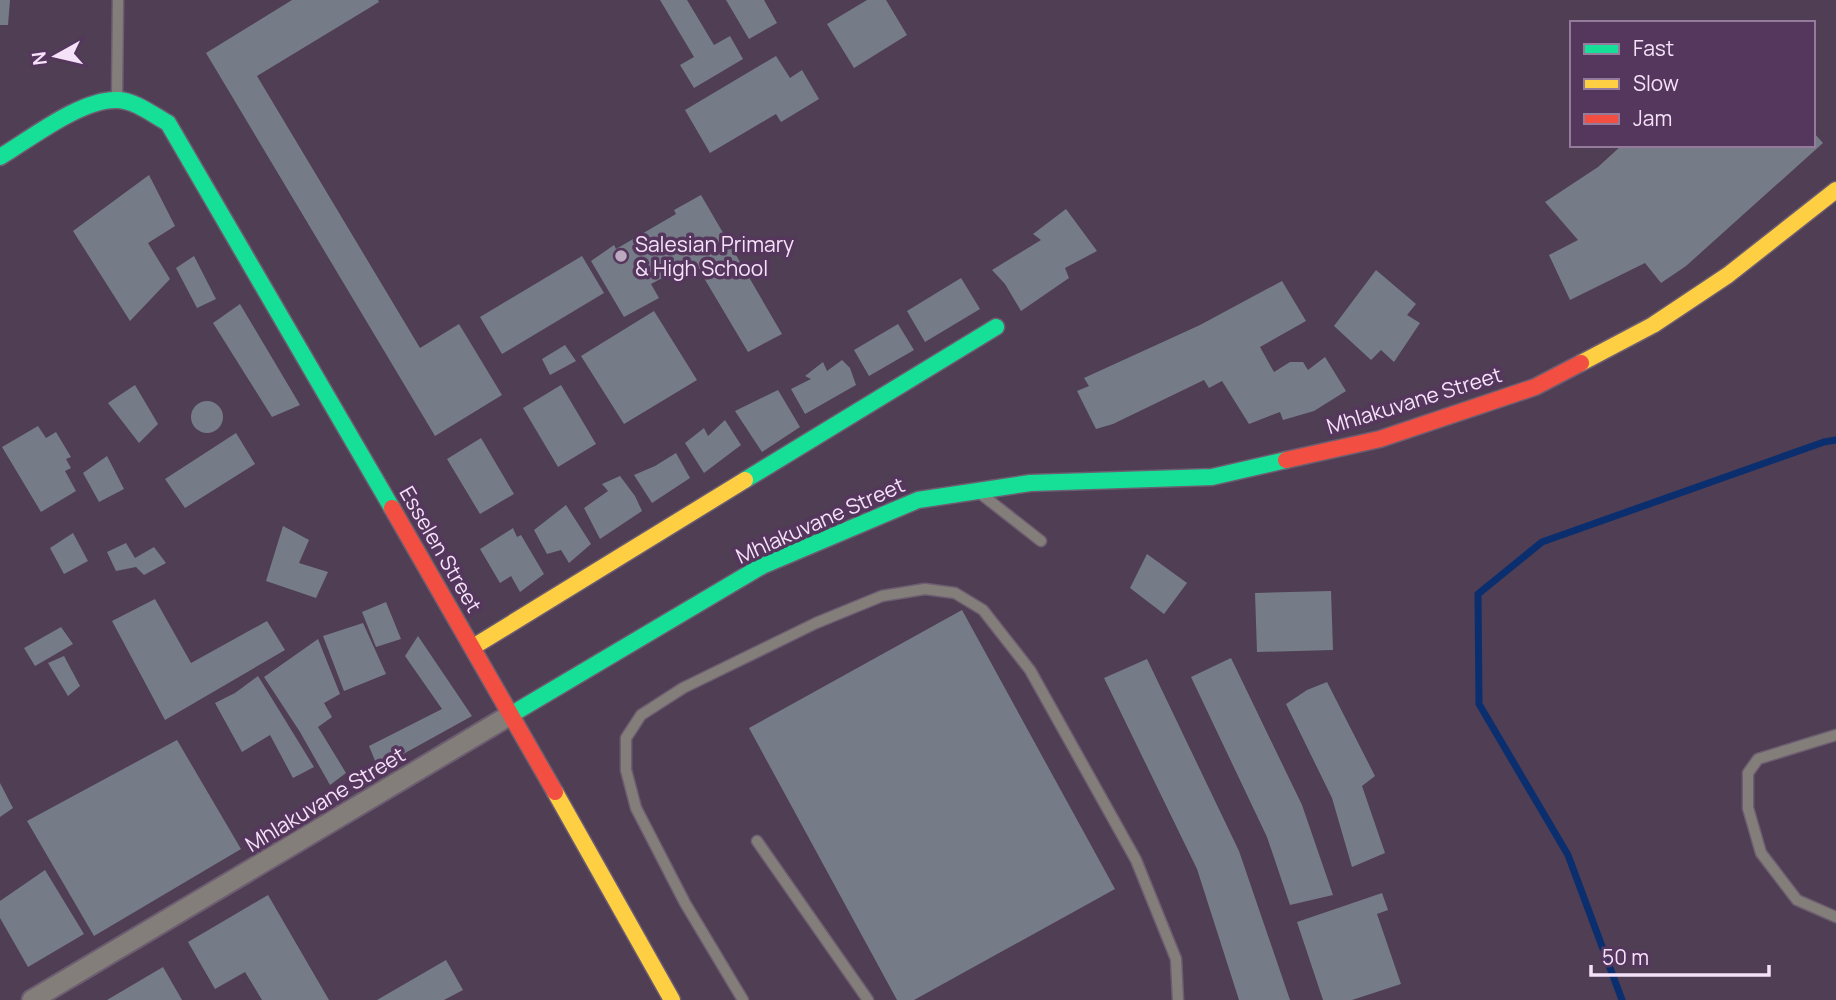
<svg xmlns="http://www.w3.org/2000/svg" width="1836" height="1000" font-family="Manrope,sans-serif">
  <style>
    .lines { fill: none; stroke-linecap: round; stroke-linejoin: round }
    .stream { stroke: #0b2f6e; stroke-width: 7 }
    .building { fill: #767c87 }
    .lane-casing { stroke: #6c5d70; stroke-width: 13 }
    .street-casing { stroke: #6c5d70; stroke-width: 23 }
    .fast-casing { stroke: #6c5d70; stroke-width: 19 }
    .slow-casing { stroke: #6c5d70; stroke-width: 19 }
    .jam-casing { stroke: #6c5d70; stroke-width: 19 }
    .lane { stroke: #847e7b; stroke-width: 10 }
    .street { stroke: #847e7b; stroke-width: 19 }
    .fast { stroke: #16e098; stroke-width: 16 }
    .slow { stroke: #ffcf43; stroke-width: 16 }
    .jam { stroke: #f24e42; stroke-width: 16 }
    .poi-dot { fill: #bba9bf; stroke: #55365c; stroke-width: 2.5 }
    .labels { text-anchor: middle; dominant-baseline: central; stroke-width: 7; stroke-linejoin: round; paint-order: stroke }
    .poi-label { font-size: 21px; fill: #f5e2f9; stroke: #55365c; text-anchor: start }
    .street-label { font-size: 21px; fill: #f5e2f9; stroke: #55365c }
  </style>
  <rect width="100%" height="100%" fill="#4f3e54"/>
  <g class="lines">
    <path class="stream" d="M 1622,1000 L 1568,855 L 1479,704 L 1478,594 L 1542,542 L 1824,442 L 1836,440"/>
  </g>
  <g class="building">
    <path d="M 0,0 L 10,0 L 8,25 L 0,25 Z"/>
    <path d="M 292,0 L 378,0 L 379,2 L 257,76 L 420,348 L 459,324 L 502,395 L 435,436 L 206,53 Z"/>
    <path d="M 660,0 L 687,0 L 714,45 L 730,36 L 743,59 L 694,88 L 680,65 L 694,57 Z"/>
    <path d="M 726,0 L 764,0 L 777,23 L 749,39 Z"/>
    <path d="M 867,0 L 886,0 L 907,35 L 854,68 L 827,24 Z"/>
    <path d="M 776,56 L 790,78 L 802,70 L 819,99 L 781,122 L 776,114 L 710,153 L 685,110 Z"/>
    <path d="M 1813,132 L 1823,143 L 1686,266 L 1661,283 L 1645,263 L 1570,300 L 1549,255 L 1578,240 L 1545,202 L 1598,167 L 1622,145 L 1813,145 Z"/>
    <path d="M 149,175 L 175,226 L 148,243 L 170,279 L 130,321 L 73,231 Z"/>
    <path d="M 701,195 L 782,334 L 748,352 L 701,273 L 692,262 L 651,284 L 659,298 L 624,317 L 591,261 L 614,245 L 616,249 L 676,214 L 674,210 Z"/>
    <path d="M 1066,209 L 1097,251 L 1065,268 L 1069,278 L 1021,311 L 1005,284 L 992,270 L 1041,240 L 1033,234 Z"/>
    <path d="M 194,256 L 216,299 L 197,308 L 176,268 Z"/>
    <path d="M 582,256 L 604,293 L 502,354 L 480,317 Z"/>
    <path d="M 1376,270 L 1416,304 L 1407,315 L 1420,323 L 1394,362 L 1381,350 L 1371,360 L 1334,326 Z"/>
    <path d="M 961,278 L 980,309 L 925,342 L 907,311 Z"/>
    <path d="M 1282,281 L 1306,321 L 1260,347 L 1274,372 L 1290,362 L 1303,362 L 1308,370 L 1325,357 L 1346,391 L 1314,411 L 1283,420 L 1280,412 L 1249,424 L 1222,381 L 1209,388 L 1204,380 L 1113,424 L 1096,429 L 1077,391 L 1089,386 L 1084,378 L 1200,325 Z"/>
    <path d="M 240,304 L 300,405 L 272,417 L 213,323 Z"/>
    <path d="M 654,311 L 697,380 L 624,424 L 581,356 Z"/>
    <path d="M 898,324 L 914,350 L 869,376 L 854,350 Z"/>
    <path d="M 565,345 L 576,361 L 550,375 L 542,359 Z"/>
    <path d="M 842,360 L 850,368 L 856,385 L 805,414 L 791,389 L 811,379 L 805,376 L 823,362 L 827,371 Z"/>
    <path d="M 135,385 L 158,424 L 139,443 L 108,403 Z"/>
    <path d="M 561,385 L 596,444 L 558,467 L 523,408 Z"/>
    <path d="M 778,390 L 800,427 L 762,452 L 735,411 Z"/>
    <circle cx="207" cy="417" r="16"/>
    <path d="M 725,420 L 741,445 L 704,473 L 685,443 L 704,428 L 708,436 Z"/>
    <path d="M 38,426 L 46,438 L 56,432 L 71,457 L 66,459 L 71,468 L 65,471 L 76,491 L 41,512 L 2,447 Z"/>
    <path d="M 236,433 L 255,464 L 185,508 L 165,479 Z"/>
    <path d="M 481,438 L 514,494 L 480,514 L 447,459 Z"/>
    <path d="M 676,453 L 690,478 L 652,503 L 634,475 L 655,466 Z"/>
    <path d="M 107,456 L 124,489 L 99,502 L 83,473 Z"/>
    <path d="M 620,476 L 635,496 L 642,511 L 600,539 L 584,508 L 608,491 L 602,484 Z"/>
    <path d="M 566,505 L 591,544 L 569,563 L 561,550 L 547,554 L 534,530 Z"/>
    <path d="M 283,526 L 309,540 L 299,563 L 328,572 L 316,598 L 266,581 Z"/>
    <path d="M 513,528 L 517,537 L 521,535 L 544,574 L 520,592 L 511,576 L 500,583 L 480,549 Z"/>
    <path d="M 73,533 L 88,561 L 64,574 L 50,548 Z"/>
    <path d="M 126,543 L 135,558 L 154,547 L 166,563 L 144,575 L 136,567 L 116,571 L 107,552 Z"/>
    <path d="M 1147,554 L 1187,583 L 1164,614 L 1130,588 Z"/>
    <path d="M 1331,591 L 1333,650 L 1257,652 L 1255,593 Z"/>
    <path d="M 155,599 L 191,663 L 267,621 L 285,650 L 165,720 L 112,621 Z"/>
    <path d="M 386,602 L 401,639 L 376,647 L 362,612 Z"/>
    <path d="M 962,610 L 1115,889 L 914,1000 L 897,1000 L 749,728 Z"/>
    <path d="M 363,623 L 386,674 L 344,691 L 323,636 Z"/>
    <path d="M 61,627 L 73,644 L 35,666 L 24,648 Z"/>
    <path d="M 418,636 L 472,716 L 378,768 L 369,746 L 442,709 L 405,656 Z"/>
    <path d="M 318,639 L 340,694 L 324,703 L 332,717 L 318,727 L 346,773 L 330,785 L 300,732 L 264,677 Z"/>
    <path d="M 64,656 L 80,686 L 68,696 L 48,663 Z"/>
    <path d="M 1231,658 L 1302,805 L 1333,895 L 1290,905 L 1267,837 L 1191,677 Z"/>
    <path d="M 1147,659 L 1239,851 L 1290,1000 L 1239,1000 L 1197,869 L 1104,678 Z"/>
    <path d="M 258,676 L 314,767 L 293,778 L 270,735 L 242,752 L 215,703 L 235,693 Z"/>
    <path d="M 1327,682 L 1375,776 L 1362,786 L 1385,853 L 1352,867 L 1332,798 L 1286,704 L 1307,690 Z"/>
    <path d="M 177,740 L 241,849 L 94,936 L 27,821 Z"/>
    <path d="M 0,783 L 13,808 L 0,817 Z"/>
    <path d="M 45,870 L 84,934 L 28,967 L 0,918 L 0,901 Z"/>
    <path d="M 1382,893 L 1388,910 L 1377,914 L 1401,984 L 1352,1000 L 1323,1000 L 1297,922 Z"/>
    <path d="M 268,895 L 329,1000 L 262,1000 L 245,972 L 215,989 L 188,942 Z"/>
    <path d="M 446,960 L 463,990 L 444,1000 L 377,1000 Z"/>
    <path d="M 163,967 L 182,1000 L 107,1000 Z"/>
  </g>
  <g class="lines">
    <defs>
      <g id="lane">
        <path d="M 117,99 L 118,0"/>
        <path d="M 981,494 L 1041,541"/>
        <path d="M 1836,735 L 1758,759 L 1748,773 L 1748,808 L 1761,853 L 1797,900 L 1836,917"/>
        <path d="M 757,841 L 868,1000"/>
        <path d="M 743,1000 L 685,903 L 636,808 L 626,770 L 626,738 L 641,715 L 683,688 L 816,623 L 882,596 L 925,589 L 955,593 L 983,610 L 1030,670 L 1136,860 L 1176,959 L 1178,1000"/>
      </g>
      <path id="street" d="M 32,1000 L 512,714"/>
      <g id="fast">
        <path d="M 0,157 C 30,139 82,98 118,100 C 136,101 153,115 168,123 L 392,508"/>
        <path d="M 745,480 L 996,327"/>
        <path d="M 512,714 L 762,566 L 918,500 L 1030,483 L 1212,477 L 1286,460"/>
      </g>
      <g id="slow">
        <path d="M 1581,363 L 1653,325 L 1728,275 L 1836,190"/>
        <path d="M 473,647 L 745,480"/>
        <path d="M 555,792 L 672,1000"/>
      </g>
      <g id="jam">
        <path d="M 1286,460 L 1380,439 L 1535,387 L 1581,363"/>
        <path d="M 392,508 L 555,792"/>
      </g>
    </defs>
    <use href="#lane" class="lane-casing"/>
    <use href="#street" class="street-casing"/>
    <use href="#fast" class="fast-casing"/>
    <use href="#slow" class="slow-casing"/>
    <use href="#jam" class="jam-casing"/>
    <use href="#lane" class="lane"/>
    <use href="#street" class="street"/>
    <use href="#fast" class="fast"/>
    <use href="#slow" class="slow"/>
    <use href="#jam" class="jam"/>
  </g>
  <circle class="poi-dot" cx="621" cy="256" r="7"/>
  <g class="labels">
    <g class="poi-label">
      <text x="635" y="244">Salesian Primary<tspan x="635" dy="24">&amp; High School</tspan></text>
    </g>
    <g class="street-label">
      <text transform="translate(1414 400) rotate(-17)">Mhlakuvane Street</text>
      <text transform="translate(820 520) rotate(-24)">Mhlakuvane Street</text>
      <text transform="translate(441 549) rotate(60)">Esselen Street</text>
      <text transform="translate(325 799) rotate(-31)">Mhlakuvane Street</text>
    </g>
  </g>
  <rect x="1570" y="21" width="245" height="126" fill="#55365c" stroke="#957b9b" stroke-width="2"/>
  <rect x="1584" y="44" width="35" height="10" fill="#16e098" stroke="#957b9b" stroke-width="2"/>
  <text x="1633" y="56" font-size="21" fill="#f5e2f9">Fast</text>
  <rect x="1584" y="79" width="35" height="10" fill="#ffcf43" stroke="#957b9b" stroke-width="2"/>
  <text x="1633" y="91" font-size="21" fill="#f5e2f9">Slow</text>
  <rect x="1584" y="114" width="35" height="10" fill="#f24e42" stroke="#957b9b" stroke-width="2"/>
  <text x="1633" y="126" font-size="21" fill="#f5e2f9">Jam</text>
  <g transform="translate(56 56) rotate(262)" stroke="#55365c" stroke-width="5" paint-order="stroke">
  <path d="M0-5L12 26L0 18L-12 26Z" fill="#f5e2f9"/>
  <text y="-10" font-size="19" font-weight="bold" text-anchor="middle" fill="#f5e2f9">N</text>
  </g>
  <path d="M1591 965v10h178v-10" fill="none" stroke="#f5e2f9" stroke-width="3.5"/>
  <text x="1602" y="965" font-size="21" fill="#f5e2f9" stroke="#55365c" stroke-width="5" paint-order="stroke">50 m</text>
</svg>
